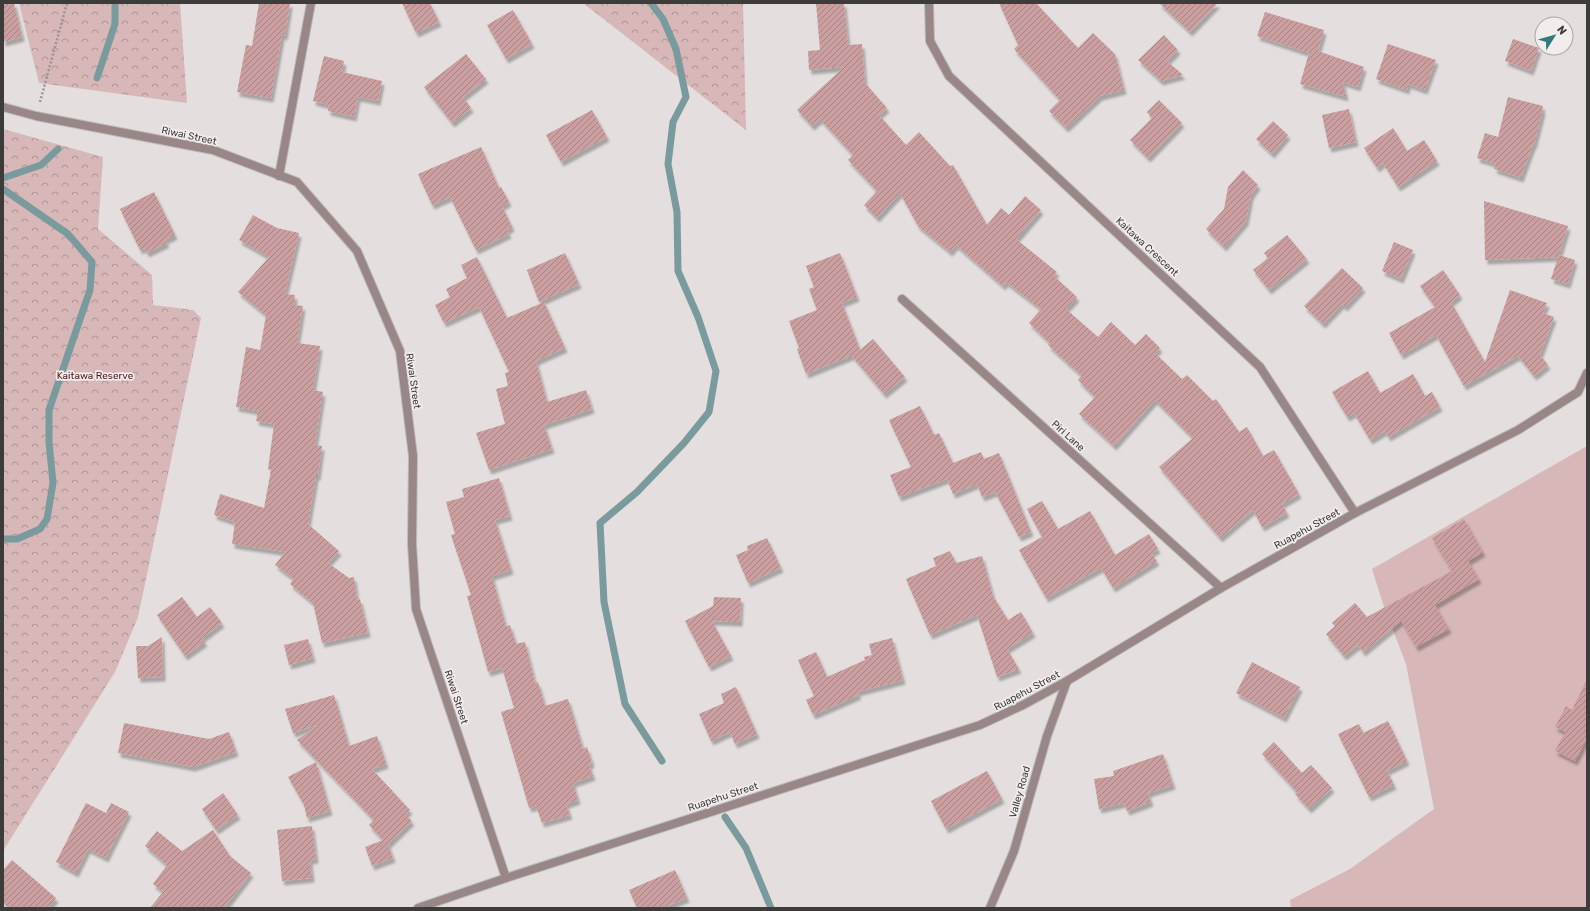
<svg xmlns="http://www.w3.org/2000/svg" width="1590" height="911" font-family="Rubik,sans-serif">
  <style>
    .grass { fill: #d7b7b7 }
    .park { fill: url(#park-crowns) }
    .lines { fill: none; stroke-linecap: round; stroke-linejoin: round }
    .stream { stroke: #799b9d; stroke-width: 7 }
    .building { fill: url(#building-hatch); filter: url(#shadow) }
    .service-casing { stroke: #bfbaba; stroke-width: 10 }
    .minor-casing { stroke: #bfbaba; stroke-width: 10 }
    .tertiary-casing { stroke: #bfbaba; stroke-width: 10 }
    .path { stroke: #989494; stroke-width: 2.5; stroke-dasharray: 2 2; stroke-linecap: butt }
    .service { stroke: #998686; stroke-width: 8 }
    .minor { stroke: #998686; stroke-width: 8 }
    .tertiary { stroke: #998686; stroke-width: 8 }
    .labels { text-anchor: middle; dominant-baseline: central; stroke-width: 3.5; stroke-linejoin: round; paint-order: stroke }
    .street-label { font-size: 10px; fill: #3e3b3b; stroke: #f2ecec }
    .park-label { font-size: 10px; fill: #4d171c; stroke: #f2ecec }
  </style>
  <defs>
    <pattern id="park-crowns" width="20" height="18" patternUnits="userSpaceOnUse"><rect width="20" height="18" fill="#d7b7b7"/><path d="M2 6a3 3 0 1 1 6 0M12 15a3 3 0 1 1 6 0" fill="none" stroke="#b09696"/></pattern>
    <pattern id="building-hatch" width="6" height="6" patternUnits="userSpaceOnUse"><rect width="6" height="6" fill="#cb9fa0"/><path d="M-1 1l2-2M0 6l6-6M5 7l2-2" fill="none" stroke="#a68384"/></pattern>
    <filter id="shadow"><feDropShadow dx="2.5" dy="4.5" stdDeviation="1" flood-color="#0004"/></filter>
  </defs>
  <rect width="100%" height="100%" fill="#e4dede"/>
  <path class="grass" d="M 1587,446 L 1587,908 L 1291,908 L 1290,900 L 1350,869 L 1434,809 L 1406,664 L 1383,604 L 1372,569 Z"/>
  <g class="park">
    <path d="M 19,3 L 180,3 L 187,103 L 39,83 Z"/>
    <path d="M 583,3 L 743,3 L 746,130 Z"/>
    <path d="M 3,129 L 103,157 L 98,229 L 152,275 L 153,305 L 193,310 L 201,318 L 138,617 L 115,672 L 3,851 Z"/>
  </g>
  <g class="lines">
    <g class="stream">
      <path d="M 651,3 L 663,19 L 676,49 L 686,97 L 673,122 L 668,164 L 677,212 L 678,271 L 698,317 L 716,371 L 709,412 L 684,443 L 637,492 L 600,523 L 604,602 L 625,704 L 662,761"/>
      <path d="M 97,78 L 115,24 L 115,3"/>
      <path d="M 3,178 L 41,165 L 58,149"/>
      <path d="M 3,189 L 68,234 L 92,262 L 90,290 L 49,410 L 49,442 L 53,483 L 47,519 L 40,529 L 17,539 L 3,539"/>
      <path d="M 725,817 L 746,848 L 771,908"/>
    </g>
  </g>
  <g class="building">
    <path d="M 3,3 L 14,3 L 22,37 L 3,42 Z"/>
    <path d="M 259,3 L 290,3 L 285,36 L 282,35 L 271,98 L 237,92 L 246,45 L 252,46 Z"/>
    <path d="M 402,3 L 430,3 L 439,22 L 416,33 Z"/>
    <path d="M 816,3 L 844,3 L 848,45 L 862,44 L 865,83 L 887,108 L 879,115 L 906,145 L 919,132 L 950,166 L 953,165 L 987,225 L 1001,208 L 1009,215 L 1025,196 L 1041,210 L 1016,239 L 1057,272 L 1054,276 L 1077,297 L 1066,309 L 1098,337 L 1111,322 L 1135,345 L 1146,334 L 1160,348 L 1155,353 L 1182,379 L 1187,375 L 1213,401 L 1216,399 L 1239,432 L 1247,427 L 1263,456 L 1274,450 L 1299,494 L 1282,504 L 1287,513 L 1262,527 L 1253,510 L 1220,538 L 1159,467 L 1193,438 L 1155,400 L 1114,446 L 1079,414 L 1095,397 L 1078,380 L 1082,376 L 1048,345 L 1050,343 L 1029,323 L 1041,309 L 1006,282 L 1003,286 L 956,245 L 950,252 L 918,226 L 900,193 L 877,218 L 864,205 L 877,191 L 848,160 L 853,155 L 820,119 L 812,126 L 797,110 L 844,67 L 809,70 L 808,51 L 820,50 Z"/>
    <path d="M 999,3 L 1036,3 L 1078,48 L 1093,33 L 1115,54 L 1124,90 L 1100,96 L 1066,128 L 1049,111 L 1060,100 L 1014,49 L 1018,45 Z"/>
    <path d="M 1159,3 L 1218,3 L 1190,32 Z"/>
    <path d="M 513,10 L 532,44 L 506,59 L 487,25 Z"/>
    <path d="M 1265,12 L 1324,30 L 1318,51 L 1364,67 L 1358,87 L 1343,82 L 1346,97 L 1300,84 L 1309,53 L 1257,36 Z"/>
    <path d="M 1164,35 L 1178,50 L 1167,61 L 1183,75 L 1161,81 L 1138,60 Z"/>
    <path d="M 1513,39 L 1539,48 L 1531,71 L 1505,61 Z"/>
    <path d="M 1388,44 L 1436,60 L 1425,90 L 1408,84 L 1407,90 L 1376,79 Z"/>
    <path d="M 466,54 L 486,79 L 463,97 L 471,108 L 452,123 L 424,87 Z"/>
    <path d="M 324,56 L 344,61 L 342,72 L 382,81 L 378,101 L 358,97 L 354,117 L 328,111 L 329,105 L 313,101 Z"/>
    <path d="M 1508,97 L 1543,106 L 1542,110 L 1543,110 L 1534,145 L 1533,145 L 1521,178 L 1494,169 L 1496,164 L 1477,158 L 1485,133 L 1498,137 Z"/>
    <path d="M 1159,100 L 1182,123 L 1148,158 L 1130,140 L 1152,118 L 1147,112 Z"/>
    <path d="M 1349,109 L 1356,142 L 1329,148 L 1322,115 Z"/>
    <path d="M 592,110 L 607,137 L 561,162 L 546,135 Z"/>
    <path d="M 1273,121 L 1288,135 L 1272,154 L 1256,139 Z"/>
    <path d="M 1393,128 L 1407,151 L 1424,140 L 1437,161 L 1398,187 L 1383,163 L 1377,168 L 1364,148 Z"/>
    <path d="M 481,147 L 499,188 L 501,187 L 509,202 L 502,206 L 512,227 L 507,230 L 509,234 L 476,250 L 450,197 L 432,205 L 418,174 Z"/>
    <path d="M 1243,170 L 1258,185 L 1251,195 L 1246,221 L 1224,247 L 1206,229 L 1224,209 L 1228,187 Z"/>
    <path d="M 154,192 L 175,235 L 165,240 L 167,243 L 147,253 L 144,248 L 140,250 L 120,209 Z"/>
    <path d="M 1484,201 L 1568,226 L 1559,255 L 1575,260 L 1568,284 L 1551,279 L 1558,257 L 1485,260 Z"/>
    <path d="M 253,215 L 277,228 L 299,233 L 285,294 L 295,295 L 294,305 L 303,306 L 297,343 L 320,346 L 313,390 L 323,392 L 315,445 L 322,446 L 318,476 L 316,476 L 308,524 L 339,551 L 328,563 L 349,578 L 354,577 L 357,600 L 360,599 L 368,633 L 322,643 L 313,603 L 290,584 L 294,579 L 275,565 L 285,552 L 232,544 L 235,522 L 214,515 L 220,494 L 264,508 L 271,470 L 268,469 L 274,424 L 256,421 L 258,411 L 236,407 L 246,347 L 260,350 L 266,315 L 238,292 L 269,257 L 239,240 Z"/>
    <path d="M 1287,235 L 1307,259 L 1269,290 L 1253,270 L 1268,258 L 1264,253 Z"/>
    <path d="M 1394,242 L 1413,250 L 1401,279 L 1382,271 Z"/>
    <path d="M 565,253 L 579,284 L 539,302 L 527,270 Z"/>
    <path d="M 840,253 L 857,297 L 842,303 L 860,350 L 873,339 L 905,377 L 884,394 L 852,356 L 853,355 L 806,374 L 797,349 L 799,348 L 789,321 L 817,310 L 809,289 L 814,287 L 806,266 Z"/>
    <path d="M 477,257 L 507,318 L 544,302 L 565,348 L 536,361 L 547,402 L 586,390 L 592,409 L 544,425 L 552,449 L 489,470 L 476,433 L 505,424 L 496,389 L 508,386 L 505,373 L 509,372 L 479,307 L 444,323 L 435,305 L 450,297 L 446,289 L 467,278 L 461,265 Z"/>
    <path d="M 1342,268 L 1363,288 L 1345,307 L 1342,304 L 1323,324 L 1304,306 Z"/>
    <path d="M 1443,270 L 1460,295 L 1451,302 L 1485,362 L 1510,290 L 1547,303 L 1543,313 L 1554,317 L 1540,355 L 1548,365 L 1534,376 L 1518,356 L 1464,386 L 1436,335 L 1401,355 L 1389,333 L 1435,307 L 1420,286 Z"/>
    <path d="M 1368,371 L 1380,393 L 1413,374 L 1425,396 L 1432,392 L 1440,407 L 1388,437 L 1385,431 L 1370,440 L 1354,413 L 1347,417 L 1332,392 Z"/>
    <path d="M 920,406 L 934,435 L 939,433 L 953,463 L 981,452 L 984,459 L 999,453 L 1031,532 L 1019,537 L 995,492 L 982,497 L 977,484 L 953,494 L 947,479 L 899,497 L 890,475 L 911,467 L 889,420 Z"/>
    <path d="M 499,478 L 510,516 L 495,520 L 511,570 L 492,576 L 506,627 L 510,625 L 516,644 L 525,642 L 535,683 L 538,682 L 545,706 L 568,699 L 583,749 L 587,747 L 592,763 L 589,765 L 593,776 L 573,783 L 578,800 L 566,804 L 570,815 L 542,823 L 536,806 L 529,808 L 501,712 L 514,708 L 502,668 L 488,672 L 467,596 L 471,595 L 451,535 L 455,534 L 446,502 L 464,497 L 462,489 Z"/>
    <path d="M 1042,501 L 1058,529 L 1090,511 L 1115,555 L 1149,534 L 1158,549 L 1151,553 L 1157,561 L 1113,588 L 1101,568 L 1046,598 L 1019,550 L 1042,537 L 1027,509 Z"/>
    <path d="M 1464,519 L 1483,552 L 1468,561 L 1479,579 L 1435,605 L 1449,629 L 1416,647 L 1401,621 L 1363,652 L 1358,645 L 1344,656 L 1326,634 L 1335,626 L 1332,623 L 1355,603 L 1367,617 L 1452,571 L 1432,538 Z"/>
    <path d="M 767,538 L 781,568 L 748,583 L 736,555 L 748,550 L 747,546 Z"/>
    <path d="M 950,551 L 956,563 L 982,556 L 993,596 L 1008,620 L 1021,612 L 1033,633 L 1007,649 L 1019,669 L 997,677 L 977,615 L 930,635 L 906,579 L 936,566 L 933,558 Z"/>
    <path d="M 182,597 L 197,617 L 210,607 L 222,623 L 202,638 L 205,642 L 185,656 L 157,615 Z"/>
    <path d="M 714,597 L 741,598 L 740,622 L 712,621 L 731,656 L 709,667 L 685,621 L 713,606 Z"/>
    <path d="M 162,637 L 163,677 L 138,678 L 136,646 L 148,646 Z"/>
    <path d="M 892,638 L 903,680 L 857,692 L 859,695 L 813,715 L 806,700 L 814,696 L 798,660 L 816,652 L 827,677 L 865,660 L 864,657 L 872,655 L 869,644 Z"/>
    <path d="M 308,639 L 313,658 L 289,665 L 284,645 Z"/>
    <path d="M 1252,662 L 1300,687 L 1284,718 L 1236,693 Z"/>
    <path d="M 1587,679 L 1587,738 L 1575,761 L 1555,751 L 1565,732 L 1555,727 L 1566,706 L 1572,710 Z"/>
    <path d="M 736,687 L 757,734 L 735,744 L 730,732 L 711,741 L 699,714 L 724,703 L 721,694 Z"/>
    <path d="M 334,695 L 349,746 L 377,736 L 386,764 L 372,769 L 410,810 L 405,814 L 412,821 L 388,844 L 393,858 L 372,866 L 365,847 L 383,840 L 369,825 L 374,820 L 297,740 L 318,725 L 293,733 L 285,709 Z"/>
    <path d="M 1388,721 L 1407,761 L 1387,771 L 1394,785 L 1369,797 L 1338,734 L 1359,724 L 1363,733 Z"/>
    <path d="M 124,723 L 209,739 L 229,732 L 236,752 L 193,767 L 118,753 Z"/>
    <path d="M 1274,742 L 1302,773 L 1311,765 L 1332,788 L 1309,809 L 1295,794 L 1297,792 L 1262,754 Z"/>
    <path d="M 1163,754 L 1173,785 L 1148,793 L 1151,802 L 1127,811 L 1124,803 L 1099,809 L 1094,779 L 1114,776 L 1113,771 Z"/>
    <path d="M 316,762 L 330,811 L 307,818 L 304,805 L 288,777 Z"/>
    <path d="M 987,771 L 1002,799 L 946,829 L 931,801 Z"/>
    <path d="M 223,793 L 238,815 L 216,830 L 202,809 Z"/>
    <path d="M 86,803 L 106,813 L 111,803 L 129,812 L 106,858 L 88,849 L 76,873 L 56,862 Z"/>
    <path d="M 312,826 L 316,859 L 310,860 L 312,878 L 282,881 L 277,830 Z"/>
    <path d="M 213,830 L 230,856 L 251,873 L 224,908 L 150,908 L 163,892 L 153,884 L 167,865 L 145,846 L 157,831 L 182,851 Z"/>
    <path d="M 12,860 L 56,898 L 48,908 L 9,908 L 3,903 L 3,870 Z"/>
    <path d="M 675,870 L 687,898 L 662,908 L 637,908 L 629,890 Z"/>
  </g>
  <g class="lines">
    <defs>
      <path id="service" d="M 279,176 L 311,3"/>
      <g id="minor">
        <path d="M 929,3 L 930,41 L 949,76 L 1260,367 L 1355,513"/>
        <path d="M 3,107 L 36,116 L 213,150 L 297,182 L 357,251 L 400,351 L 413,456 L 412,544 L 416,609 L 506,878"/>
        <path d="M 902,299 L 1221,588"/>
        <path d="M 990,908 L 1014,851 L 1047,736 L 1067,681"/>
      </g>
      <path id="tertiary" d="M 418,908 L 506,878 L 980,725 L 1023,705 L 1067,681 L 1221,588 L 1355,513 L 1518,430 L 1578,392 L 1587,373"/>
    </defs>
    <use href="#service" class="service-casing"/>
    <use href="#minor" class="minor-casing"/>
    <use href="#tertiary" class="tertiary-casing"/>
    <path class="path" d="M 40,102 L 67,3"/>
    <use href="#service" class="service"/>
    <use href="#minor" class="minor"/>
    <use href="#tertiary" class="tertiary"/>
  </g>
  <g class="labels">
    <g class="street-label">
      <text transform="translate(189 136) rotate(12)">Riwai Street</text>
      <text transform="translate(1147 247) rotate(43)">Kaitawa Crescent</text>
      <text transform="translate(413 381) rotate(82)">Riwai Street</text>
      <text transform="translate(1068 436) rotate(42)">Piri Lane</text>
      <text transform="translate(1307 529) rotate(-29)">Ruapehu Street</text>
      <text transform="translate(1027 691) rotate(-28)">Ruapehu Street</text>
      <text transform="translate(456 697) rotate(72)">Riwai Street</text>
      <text transform="translate(1020 792) rotate(-74)">Valley Road</text>
      <text transform="translate(723 797) rotate(-18)">Ruapehu Street</text>
    </g>
    <g class="park-label">
      <text x="95" y="376">Kaitawa Reserve</text>
    </g>
  </g>
  <rect width="1590" height="911" fill="none" stroke="#3e3b3b" stroke-width="8"/>
  <g transform="translate(1554 36) rotate(53)"><circle r="19" fill="#f2ecec" stroke="#aaa5a5"/>
  <path d="M0-3L7 15L0 10L-7 15Z" fill="#317a7e"/>
  <text y="-6" font-size="11" font-weight="bold" text-anchor="middle" fill="#3e3b3b">N</text>
  </g>
</svg>
